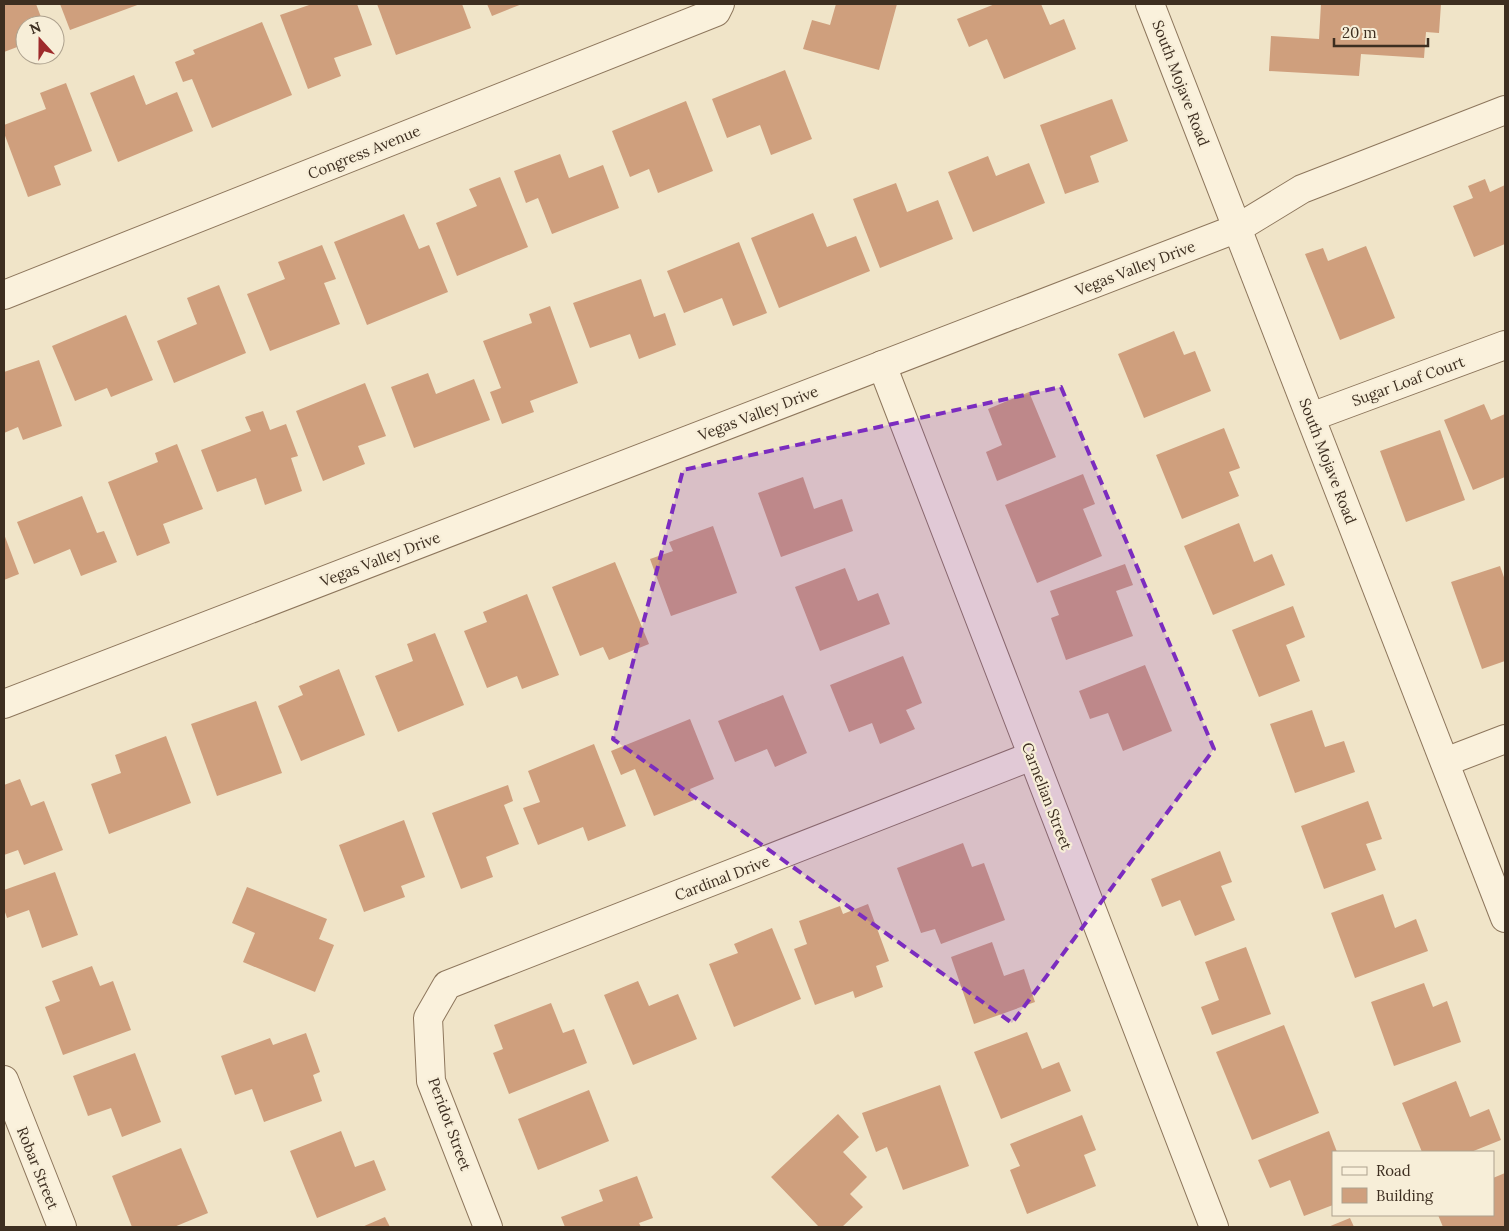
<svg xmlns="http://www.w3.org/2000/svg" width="1509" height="1231" font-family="Lora,serif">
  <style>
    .building { fill: #cf9f7d }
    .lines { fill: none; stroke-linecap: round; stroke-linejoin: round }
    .minor-casing { stroke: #8d765c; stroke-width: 30 }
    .tertiary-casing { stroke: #8d765c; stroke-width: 30 }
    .minor { stroke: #faf1dc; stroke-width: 28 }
    .tertiary { stroke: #faf1dc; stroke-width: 28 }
    .marked { fill: #7b2cbf; fill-opacity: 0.2; stroke: #7b2cbf; stroke-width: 4; stroke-dasharray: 10 6; stroke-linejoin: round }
    .labels { text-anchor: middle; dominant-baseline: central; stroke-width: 4.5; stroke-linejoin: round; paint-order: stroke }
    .street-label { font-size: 15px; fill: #3d2e20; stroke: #f7eed8 }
  </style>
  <rect width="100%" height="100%" fill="#f0e4c8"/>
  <g class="building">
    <path d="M 4,4 L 36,4 L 44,25 L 25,25 L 25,44 L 4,52 Z"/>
    <path d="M 60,4 L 140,4 L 70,30 Z"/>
    <path d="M 312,4 L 357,4 L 372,45 L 334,58 L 341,76 L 308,89 L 280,15 Z"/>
    <path d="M 377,4 L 462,4 L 471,28 L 396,55 Z"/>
    <path d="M 487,4 L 522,4 L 492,16 Z"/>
    <path d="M 836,4 L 897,4 L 879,70 L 803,49 L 812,20 L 830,25 Z"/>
    <path d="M 995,4 L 1041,4 L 1050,25 L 1064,19 L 1076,49 L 1004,79 L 987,39 L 969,47 L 957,19 Z"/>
    <path d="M 1321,4 L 1441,4 L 1439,33 L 1426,32 L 1424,58 L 1361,54 L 1359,76 L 1269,71 L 1271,36 L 1319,39 Z"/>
    <path d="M 262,22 L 292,95 L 212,128 L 192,79 L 183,82 L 175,62 L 195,54 L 193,50 Z"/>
    <path d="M 785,70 L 812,139 L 771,155 L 760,125 L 727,138 L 712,99 Z"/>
    <path d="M 134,75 L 146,105 L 177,92 L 193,131 L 118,162 L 90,93 Z"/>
    <path d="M 66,83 L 92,151 L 54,166 L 61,185 L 28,197 L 4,133 L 4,125 L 46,109 L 40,93 Z"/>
    <path d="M 1112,99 L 1128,141 L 1090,156 L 1099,182 L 1065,194 L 1040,125 Z"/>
    <path d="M 686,101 L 713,171 L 658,193 L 649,169 L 630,177 L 612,131 Z"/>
    <path d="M 560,154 L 569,178 L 603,165 L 619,208 L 552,234 L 538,198 L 526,203 L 514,171 Z"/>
    <path d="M 988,156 L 996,176 L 1029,163 L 1045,203 L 973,232 L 948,172 Z"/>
    <path d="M 500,177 L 528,247 L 457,276 L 436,223 L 477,206 L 469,189 Z"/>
    <path d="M 1485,179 L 1490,192 L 1505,185 L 1505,244 L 1474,257 L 1453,206 L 1473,198 L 1468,186 Z"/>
    <path d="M 896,183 L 907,212 L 938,200 L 953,239 L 880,268 L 853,199 Z"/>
    <path d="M 813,213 L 827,247 L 856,236 L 870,271 L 779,308 L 751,238 Z"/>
    <path d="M 404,214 L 419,249 L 429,245 L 448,292 L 367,325 L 334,242 Z"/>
    <path d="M 739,242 L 767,313 L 733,326 L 722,298 L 684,313 L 667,271 Z"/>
    <path d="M 322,245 L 336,279 L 324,283 L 340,324 L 270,351 L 247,294 L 285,279 L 278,262 Z"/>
    <path d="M 1366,246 L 1395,318 L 1340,340 L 1305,254 L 1323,248 L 1328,261 Z"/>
    <path d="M 641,279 L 654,317 L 665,313 L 676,345 L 639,359 L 630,334 L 590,348 L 573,303 Z"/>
    <path d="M 219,285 L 246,353 L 174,383 L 157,341 L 197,324 L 187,298 Z"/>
    <path d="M 550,306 L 578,383 L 530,401 L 534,412 L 502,424 L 490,392 L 501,388 L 483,341 L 532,323 L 529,314 Z"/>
    <path d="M 126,315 L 153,380 L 111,397 L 107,388 L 75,401 L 52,346 Z"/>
    <path d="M 1174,331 L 1184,355 L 1195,351 L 1211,391 L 1144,418 L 1118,354 Z"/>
    <path d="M 39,360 L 62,426 L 23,440 L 18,427 L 4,433 L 4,372 Z"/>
    <path d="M 428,373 L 436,394 L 474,379 L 490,420 L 414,448 L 391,387 Z"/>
    <path d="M 365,383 L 386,436 L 358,446 L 365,464 L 323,481 L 296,411 Z"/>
    <path d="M 1029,392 L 1056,457 L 997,481 L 986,452 L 1002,445 L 988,409 Z"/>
    <path d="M 1484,404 L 1491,420 L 1505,414 L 1505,477 L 1473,490 L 1444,420 Z"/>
    <path d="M 263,411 L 270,430 L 286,424 L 298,456 L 291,458 L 302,491 L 265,505 L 256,478 L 217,492 L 201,450 L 251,431 L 245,417 Z"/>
    <path d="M 1224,428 L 1240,468 L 1229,472 L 1239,496 L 1182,519 L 1156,455 Z"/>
    <path d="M 1440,430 L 1465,500 L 1406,522 L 1380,451 Z"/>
    <path d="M 177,444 L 203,509 L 163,524 L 170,543 L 137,556 L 108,482 L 158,462 L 155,453 Z"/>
    <path d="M 1083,474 L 1095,504 L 1083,509 L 1102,556 L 1037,583 L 1005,505 Z"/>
    <path d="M 803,477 L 814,509 L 842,499 L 853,531 L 781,557 L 758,493 Z"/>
    <path d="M 82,496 L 97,533 L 104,531 L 117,562 L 81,576 L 70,549 L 34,564 L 17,522 Z"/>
    <path d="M 1239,523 L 1254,562 L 1272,554 L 1285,585 L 1213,615 L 1184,546 Z"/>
    <path d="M 713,526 L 737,593 L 671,616 L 650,559 L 673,551 L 669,542 Z"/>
    <path d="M 4,534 L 19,574 L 4,580 Z"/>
    <path d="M 615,562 L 649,644 L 609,660 L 603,647 L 580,656 L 552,587 Z"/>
    <path d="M 1125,564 L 1133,585 L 1116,591 L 1133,636 L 1066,660 L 1051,618 L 1059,615 L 1050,591 Z"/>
    <path d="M 1500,566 L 1505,580 L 1505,661 L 1482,669 L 1451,582 Z"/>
    <path d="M 845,568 L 858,601 L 878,593 L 890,624 L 820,651 L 795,587 Z"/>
    <path d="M 527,594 L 559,675 L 522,689 L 517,676 L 487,688 L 464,631 L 487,622 L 483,612 Z"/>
    <path d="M 1293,606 L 1305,637 L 1286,645 L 1300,681 L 1259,697 L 1232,630 Z"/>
    <path d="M 435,633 L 464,705 L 398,732 L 375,676 L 413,661 L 407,644 Z"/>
    <path d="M 903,656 L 922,703 L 906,710 L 915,729 L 880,744 L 872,723 L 849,732 L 830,685 Z"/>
    <path d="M 1145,665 L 1172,731 L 1123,751 L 1108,713 L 1090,719 L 1079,691 Z"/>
    <path d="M 339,669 L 365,735 L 301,761 L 278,706 L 303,695 L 299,686 Z"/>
    <path d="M 783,695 L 807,753 L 775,767 L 767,749 L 735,762 L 718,721 Z"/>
    <path d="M 256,701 L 282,773 L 217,796 L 191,724 Z"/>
    <path d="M 1312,710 L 1325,747 L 1344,741 L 1355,772 L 1295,793 L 1270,724 Z"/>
    <path d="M 690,719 L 714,779 L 690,789 L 694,800 L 654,816 L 635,769 L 621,775 L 611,751 Z"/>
    <path d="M 166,736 L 191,803 L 109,834 L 91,784 L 121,773 L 115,755 Z"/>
    <path d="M 594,744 L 626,826 L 588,841 L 583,827 L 538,845 L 523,808 L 540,802 L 528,771 Z"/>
    <path d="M 20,779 L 31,806 L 44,801 L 63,850 L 24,865 L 18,850 L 4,855 L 4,785 Z"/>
    <path d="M 508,785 L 513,801 L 504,805 L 519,844 L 486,857 L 493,877 L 461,889 L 432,813 Z"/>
    <path d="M 1368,801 L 1382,839 L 1366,844 L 1376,870 L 1324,889 L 1301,826 Z"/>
    <path d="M 404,820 L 425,877 L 401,886 L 405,897 L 364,912 L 339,845 Z"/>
    <path d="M 963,843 L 972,867 L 984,863 L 1005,920 L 941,944 L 935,929 L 921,933 L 897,868 Z"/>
    <path d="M 1220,851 L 1232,882 L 1221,886 L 1235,920 L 1195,936 L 1180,900 L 1162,907 L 1151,879 Z"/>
    <path d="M 55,872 L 78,935 L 42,948 L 29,910 L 7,918 L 4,909 L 4,890 Z"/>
    <path d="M 247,887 L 327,919 L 319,939 L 334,945 L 315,992 L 243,962 L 255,933 L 232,923 Z"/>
    <path d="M 1383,894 L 1395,928 L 1416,919 L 1428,951 L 1355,978 L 1331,913 Z"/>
    <path d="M 868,904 L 889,961 L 876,966 L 883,987 L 855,998 L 853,991 L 815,1005 L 794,949 L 807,944 L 799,921 L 840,906 L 843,914 Z"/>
    <path d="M 772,928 L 801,999 L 734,1027 L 709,964 L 738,953 L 734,944 Z"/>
    <path d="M 992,942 L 1004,976 L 1024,969 L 1035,1002 L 974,1024 L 951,957 Z"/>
    <path d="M 1246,947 L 1271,1014 L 1212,1035 L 1201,1007 L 1219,1000 L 1205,962 Z"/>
    <path d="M 92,966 L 100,986 L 113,981 L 131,1030 L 63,1055 L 45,1007 L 60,1001 L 52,981 Z"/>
    <path d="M 638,981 L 649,1006 L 678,994 L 697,1039 L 633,1065 L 604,995 Z"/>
    <path d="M 1424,983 L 1433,1007 L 1447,1001 L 1461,1042 L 1394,1066 L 1371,1002 Z"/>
    <path d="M 551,1003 L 563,1033 L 574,1029 L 587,1063 L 509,1094 L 493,1053 L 503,1049 L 494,1025 Z"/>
    <path d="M 1284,1025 L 1319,1113 L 1252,1140 L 1216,1052 Z"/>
    <path d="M 1027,1032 L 1042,1069 L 1059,1062 L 1071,1091 L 1001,1119 L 974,1052 Z"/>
    <path d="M 306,1033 L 320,1072 L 313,1075 L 322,1101 L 264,1122 L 252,1089 L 235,1095 L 221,1056 L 270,1038 L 273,1045 Z"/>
    <path d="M 135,1053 L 161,1122 L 122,1137 L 111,1108 L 88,1116 L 73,1076 Z"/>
    <path d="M 1456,1081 L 1470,1117 L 1489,1109 L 1501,1140 L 1471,1152 L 1422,1152 L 1402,1103 Z"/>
    <path d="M 940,1085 L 969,1166 L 903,1190 L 887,1147 L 876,1152 L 862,1113 Z"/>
    <path d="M 589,1090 L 609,1141 L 538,1170 L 518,1119 Z"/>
    <path d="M 838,1114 L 859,1137 L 843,1152 L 867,1177 L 850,1194 L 863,1207 L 842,1227 L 819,1227 L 771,1177 Z"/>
    <path d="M 1082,1115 L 1096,1150 L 1084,1155 L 1096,1186 L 1027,1214 L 1010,1170 L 1020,1166 L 1010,1144 Z"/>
    <path d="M 341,1131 L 355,1167 L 374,1160 L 386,1190 L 317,1218 L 290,1151 Z"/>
    <path d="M 1329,1131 L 1337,1152 L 1333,1152 L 1333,1205 L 1304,1216 L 1290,1180 L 1270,1188 L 1258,1160 Z"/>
    <path d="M 181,1148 L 208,1213 L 174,1227 L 132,1227 L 112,1176 Z"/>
    <path d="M 1505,1173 L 1505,1227 L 1443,1227 L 1438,1215 L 1493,1215 L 1493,1178 Z"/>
    <path d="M 637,1176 L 653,1218 L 639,1223 L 641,1227 L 565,1227 L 561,1217 L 603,1201 L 599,1190 Z"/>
    <path d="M 385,1217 L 390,1227 L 362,1227 Z"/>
    <path d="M 1350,1218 L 1354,1227 L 1328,1227 Z"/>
  </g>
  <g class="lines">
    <defs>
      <g id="minor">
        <path d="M 1238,228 L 1302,189 L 1505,110"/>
        <path d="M 4,295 L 716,12 L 720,4"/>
        <path d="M 882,365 L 1214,1227"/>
        <path d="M 1311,417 L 1505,345"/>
        <path d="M 1445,762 L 1505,739"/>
        <path d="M 4,1080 L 62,1227"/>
        <path d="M 488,1227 L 431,1081 L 428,1018 L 447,985 L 1032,756"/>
      </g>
      <g id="tertiary">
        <path d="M 1150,4 L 1505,918"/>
        <path d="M 4,704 L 1238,228"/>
      </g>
    </defs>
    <use href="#minor" class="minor-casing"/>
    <use href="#tertiary" class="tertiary-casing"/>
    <use href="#minor" class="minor"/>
    <use href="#tertiary" class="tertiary"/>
  </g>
  <path class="marked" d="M 1061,387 L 1214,749 L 1012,1023 L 613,739 L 683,470 Z"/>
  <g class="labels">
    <g class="street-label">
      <text transform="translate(1181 83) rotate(69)">South Mojave Road</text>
      <text transform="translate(364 152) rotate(-22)">Congress Avenue</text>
      <text transform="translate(1135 268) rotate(-21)">Vegas Valley Drive</text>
      <text transform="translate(1408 381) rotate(-20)">Sugar Loaf Court</text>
      <text transform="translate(758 413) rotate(-21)">Vegas Valley Drive</text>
      <text transform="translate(1328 461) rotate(69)">South Mojave Road</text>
      <text transform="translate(380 559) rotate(-21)">Vegas Valley Drive</text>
      <text transform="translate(1047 796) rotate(69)">Carnelian Street</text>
      <text transform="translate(722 878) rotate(-21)">Cardinal Drive</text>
      <text transform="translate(450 1124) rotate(70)">Peridot Street</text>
      <text transform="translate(38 1168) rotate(68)">Robar Street</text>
    </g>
  </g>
  <rect width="1509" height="1231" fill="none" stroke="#3d2e20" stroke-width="10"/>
  <rect x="1332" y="1151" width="162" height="65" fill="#f7eed8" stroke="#ada18e"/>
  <rect x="1342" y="1167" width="25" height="8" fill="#faf1dc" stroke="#ada18e"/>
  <text x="1376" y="1176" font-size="15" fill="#3d2e20">Road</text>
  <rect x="1342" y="1188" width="25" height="15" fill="#cf9f7d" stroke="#ada18e"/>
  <text x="1376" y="1201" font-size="15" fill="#3d2e20">Building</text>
  <g transform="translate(40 40) rotate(339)"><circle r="24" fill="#f7eed8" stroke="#ada18e"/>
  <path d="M0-4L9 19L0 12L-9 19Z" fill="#9e2a2b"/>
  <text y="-8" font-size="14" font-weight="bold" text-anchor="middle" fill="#3d2e20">N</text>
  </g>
  <path d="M1334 38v8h94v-8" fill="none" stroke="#3d2e20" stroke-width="2.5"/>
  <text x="1342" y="38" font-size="15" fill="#3d2e20" stroke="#f7eed8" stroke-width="4" paint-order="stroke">20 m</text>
</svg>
